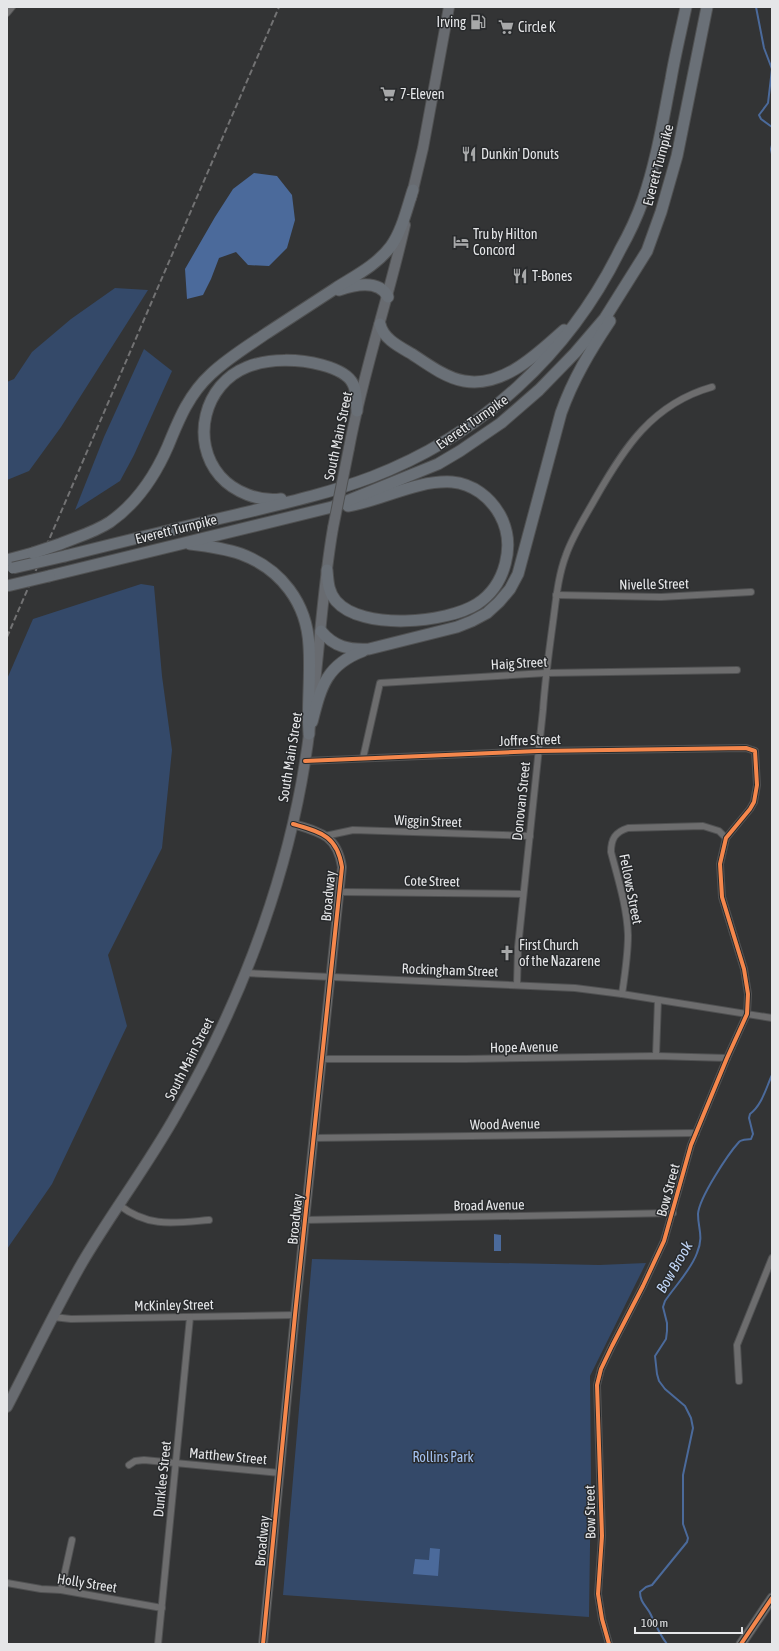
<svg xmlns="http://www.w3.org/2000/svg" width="779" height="1651" font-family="'Asap Condensed',sans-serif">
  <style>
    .green { fill: #344969 }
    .water { fill: #4b6a9b }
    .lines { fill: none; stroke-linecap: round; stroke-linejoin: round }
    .stream { stroke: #4b6a9b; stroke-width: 2 }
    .minor-casing { stroke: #505152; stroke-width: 8 }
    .tertiary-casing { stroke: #505152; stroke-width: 10 }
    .secondary-casing { stroke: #505152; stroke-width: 11 }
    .primary-casing { stroke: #505152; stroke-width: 12 }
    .motorway-casing { stroke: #505152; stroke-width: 13 }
    .minor { stroke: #6d6d6e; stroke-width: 6 }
    .tertiary { stroke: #6d6d6e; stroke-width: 8 }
    .secondary { stroke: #6d6d6e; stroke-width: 9 }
    .primary { stroke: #686b70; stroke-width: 10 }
    .motorway { stroke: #6a7077; stroke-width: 11 }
    .rail { stroke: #727273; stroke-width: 2; stroke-dasharray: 6 3; stroke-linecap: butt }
    .primary-bridge-casing { stroke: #505152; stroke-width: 12; stroke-linecap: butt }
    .motorway-bridge-casing { stroke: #505152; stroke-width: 13; stroke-linecap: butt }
    .primary-bridge { stroke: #686b70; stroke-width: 10 }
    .motorway-bridge { stroke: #6a7077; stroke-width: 11 }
    .cycleway-casing { stroke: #282a2c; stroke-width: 6 }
    .cycleway { stroke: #f5874c; stroke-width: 4 }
    .labels { text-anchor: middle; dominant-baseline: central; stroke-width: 3; stroke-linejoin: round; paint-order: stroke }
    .poi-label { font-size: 14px; fill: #e5e6e8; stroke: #282a2c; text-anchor: start }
    .street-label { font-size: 14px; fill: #e5e6e8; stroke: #282a2c }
    .park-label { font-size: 14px; fill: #a3c1f0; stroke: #282a2c }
    .water-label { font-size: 15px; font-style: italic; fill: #c1d6f6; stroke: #282a2c }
  </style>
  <rect width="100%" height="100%" fill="#333435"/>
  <g class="green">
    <path d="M 115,288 L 148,290 L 61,427 L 29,471 L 7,480 L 7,382 L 14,379 L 32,352 L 71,319 Z"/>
    <path d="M 144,349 L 172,371 L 134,455 L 120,481 L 75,510 L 104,437 Z"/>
    <path d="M 141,584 L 154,586 L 162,676 L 172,750 L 162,848 L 108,955 L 127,1026 L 52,1184 L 7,1249 L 7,679 L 33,619 Z"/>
    <path d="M 312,1259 L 599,1265 L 646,1263 L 590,1376 L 591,1476 L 589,1617 L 283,1595 Z"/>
  </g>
  <g class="water">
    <path d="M 254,173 L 277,176 L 292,195 L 295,220 L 287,248 L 269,266 L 248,265 L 236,252 L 219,258 L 211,279 L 203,295 L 187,299 L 185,269 L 215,217 L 233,189 Z"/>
    <path d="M 494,1234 L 501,1235 L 501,1251 L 494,1251 Z"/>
    <path d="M 430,1548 L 440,1549 L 438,1576 L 413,1574 L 415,1559 L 429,1560 Z"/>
  </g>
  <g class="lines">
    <g class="stream">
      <path d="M 756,7 L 764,48 L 772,69 L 768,103 L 759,115 L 761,119 L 772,127"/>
      <path d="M 772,145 L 771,149 L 772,154"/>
      <path d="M 667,1644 C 660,1635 656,1626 651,1615 C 647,1606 640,1603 640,1592 L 646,1587 L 652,1585 L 687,1542 L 688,1538 L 683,1524 L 683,1475 L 693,1428 L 691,1418 L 685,1406 L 665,1389 L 659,1381 L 657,1374 L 655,1356 L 666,1339 L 667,1331 L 667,1323 L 663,1307 L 665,1301 C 675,1286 691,1270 697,1253 C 704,1236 698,1229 698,1214 C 699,1198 728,1154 739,1142 C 742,1139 747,1140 751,1139 L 753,1134 L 749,1118 L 750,1114 C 762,1105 766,1088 772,1075"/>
    </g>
    <defs>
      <g id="minor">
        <path d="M 7,13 L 12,7"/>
        <path d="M 556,595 L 661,597 L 751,592"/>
        <path d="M 363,758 L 380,683 L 546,673 L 737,670"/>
        <path d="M 305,761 L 538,751 L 746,748 L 755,751 L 757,785 L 754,802 L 750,809 L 726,838 L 720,864 L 722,897 L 744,969 L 748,994 L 747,1014 L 727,1058 L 691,1145 L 664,1241 L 643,1286 L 612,1346 L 601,1369 L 597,1385 L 602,1536 L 598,1594 L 602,1619 L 609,1644"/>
        <path d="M 325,836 L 353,830 L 530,836"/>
        <path d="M 340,892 L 523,894"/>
        <path d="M 244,973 L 575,988 L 622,994 L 772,1018"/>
        <path d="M 517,985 L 518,947 C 526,868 535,789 543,710 C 545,681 549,651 553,622 C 556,600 558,576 566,555 C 573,535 585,517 595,499 C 624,448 652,404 712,387"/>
        <path d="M 622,994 C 625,974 628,955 628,935 C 627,907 618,879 611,852 C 611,839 615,832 628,828 L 703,826 L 719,831 L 726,838"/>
        <path d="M 656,1056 L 658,1000"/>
        <path d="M 322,1059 L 465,1059 L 656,1056 L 727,1058"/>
        <path d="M 314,1138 L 696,1133"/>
        <path d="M 119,1205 C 149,1228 174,1223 209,1220"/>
        <path d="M 305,1220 L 673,1213"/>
        <path d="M 53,1317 L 71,1319 L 295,1315"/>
        <path d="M 739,1381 L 737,1345 L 772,1258"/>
        <path d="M 129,1465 L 135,1461 L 144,1460 L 280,1473"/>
        <path d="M 7,1583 L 41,1589 L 61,1590 L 162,1608"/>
        <path d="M 61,1590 L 72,1540"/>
        <path d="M 158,1644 L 190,1317"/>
      </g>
      <path id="tertiary" d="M 263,1644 L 295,1315 L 342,867 C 337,835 320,832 293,824"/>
      <path id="secondary" d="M 741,1644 L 772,1598"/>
      <g id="primary">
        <path d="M 411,198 L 423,148 L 449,7"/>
        <path d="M 349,448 C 363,373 388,300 405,225"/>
        <path d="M 313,700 C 320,643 323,585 333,528"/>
        <path d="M 7,1407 C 32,1359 55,1310 82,1263 C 112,1212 148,1165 177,1113 C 245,995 294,862 310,726"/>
      </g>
      <g id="motorway">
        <path d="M 339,290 C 354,285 379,279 388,297"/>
        <path d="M 380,324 C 383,339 400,347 412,354 C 427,364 446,378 464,381 C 503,388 537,354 564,330"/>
        <path d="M 281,499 C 259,502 234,492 220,476 C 190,441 204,384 247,367 C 270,358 299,359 322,365 C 333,368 348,373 353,384 C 357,391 356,402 357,411"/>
        <path d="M 60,544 C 77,537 95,532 110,522 C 137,503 155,476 168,446 C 179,419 189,394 211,374 C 228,358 248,346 267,333 C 290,318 313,303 336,288 C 355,276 377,265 391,246 C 402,231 407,208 413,190"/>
        <path d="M 190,544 C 207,546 224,548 241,554 C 281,569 307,603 309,646 C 311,676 307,705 309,734"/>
        <path d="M 65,556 C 121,542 178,528 235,515 C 281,504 327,494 372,477 C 481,435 569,354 620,250 C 629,234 637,217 643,200 C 657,160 663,119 671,79 C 675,55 681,31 686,7"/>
        <path d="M 7,560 L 33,553"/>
        <path d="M 327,570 C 328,581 328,592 336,601 C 362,631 447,623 477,604 C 506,585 516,544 500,515 C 490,497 473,484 452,482 C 416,480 383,500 348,506"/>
        <path d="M 49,576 L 332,507 L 438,464 L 460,451 L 501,423 L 539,390 L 575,353 L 605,318 L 647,251 L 661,212 L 677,156 L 707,7"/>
        <path d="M 321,631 C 334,647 349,650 369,649 L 457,627 L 472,621 L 487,613 L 499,602 L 510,589 L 518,574 L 561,413 C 573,379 590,351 610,321"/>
        <path d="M 312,722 C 321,687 326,665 363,651"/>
      </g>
    </defs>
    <use href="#minor" class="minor-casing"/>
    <use href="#tertiary" class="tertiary-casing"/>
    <use href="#secondary" class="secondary-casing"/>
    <use href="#primary" class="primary-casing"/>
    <use href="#motorway" class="motorway-casing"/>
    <use href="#minor" class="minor"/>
    <use href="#tertiary" class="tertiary"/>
    <use href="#secondary" class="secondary"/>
    <use href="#primary" class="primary"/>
    <use href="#motorway" class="motorway"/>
    <path class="rail" d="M 7,637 L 279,7"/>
    <defs>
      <path id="primary-bridge" d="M 333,528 L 349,448"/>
      <g id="motorway-bridge">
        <path d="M 33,553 L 60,544"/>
        <path d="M 13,568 L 65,556"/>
        <path d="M 7,586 L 49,576"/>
      </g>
    </defs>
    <use href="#primary-bridge" class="primary-bridge-casing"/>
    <use href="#motorway-bridge" class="motorway-bridge-casing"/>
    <use href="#primary-bridge" class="primary-bridge"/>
    <use href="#motorway-bridge" class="motorway-bridge"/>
    <defs>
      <g id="cycleway">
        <path d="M 305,761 L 538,751 L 746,748 L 755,751 L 757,785 L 754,802 L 750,809 L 726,838 L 720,864 L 722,897 L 744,969 L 748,994 L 747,1014 L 727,1058 L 691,1145 L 664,1241 L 643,1286 L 612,1346 L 601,1369 L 597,1385 L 602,1536 L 598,1594 L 602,1619 L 609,1644"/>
        <path d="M 263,1644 L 295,1315 L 342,867 C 337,835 320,832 293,824"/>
        <path d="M 741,1644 L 772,1598"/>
      </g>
    </defs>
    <use href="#cycleway" class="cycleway-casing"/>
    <use href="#cycleway" class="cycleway"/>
  </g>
  <defs>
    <symbol id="fuel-bare" viewBox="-9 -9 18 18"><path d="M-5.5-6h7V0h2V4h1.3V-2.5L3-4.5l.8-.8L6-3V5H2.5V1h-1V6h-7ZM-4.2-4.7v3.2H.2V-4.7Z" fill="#a7a8a9" stroke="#282a2c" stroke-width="2.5" paint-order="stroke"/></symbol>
    <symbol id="supermarket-bare" viewBox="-9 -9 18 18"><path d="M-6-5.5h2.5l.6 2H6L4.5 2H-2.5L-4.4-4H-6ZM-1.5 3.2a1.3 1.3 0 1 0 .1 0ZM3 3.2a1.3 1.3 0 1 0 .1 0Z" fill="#a7a8a9" stroke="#282a2c" stroke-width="2.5" paint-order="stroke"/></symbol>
    <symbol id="restaurant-bare" viewBox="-9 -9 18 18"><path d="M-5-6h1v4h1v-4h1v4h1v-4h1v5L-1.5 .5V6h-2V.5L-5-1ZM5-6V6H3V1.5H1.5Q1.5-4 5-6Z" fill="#a7a8a9" stroke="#282a2c" stroke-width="2.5" paint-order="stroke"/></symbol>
    <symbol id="hotel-bare" viewBox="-9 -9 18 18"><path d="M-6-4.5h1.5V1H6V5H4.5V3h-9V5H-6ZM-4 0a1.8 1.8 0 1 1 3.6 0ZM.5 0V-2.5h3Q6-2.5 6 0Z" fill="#a7a8a9" stroke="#282a2c" stroke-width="2.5" paint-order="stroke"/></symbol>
    <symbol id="church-bare" viewBox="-9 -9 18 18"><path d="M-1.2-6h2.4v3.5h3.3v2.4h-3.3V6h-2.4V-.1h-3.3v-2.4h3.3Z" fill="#a7a8a9" stroke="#282a2c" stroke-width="2.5" paint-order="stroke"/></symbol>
  </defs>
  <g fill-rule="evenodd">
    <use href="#fuel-bare" x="467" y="11" width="22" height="22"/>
    <use href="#supermarket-bare" x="495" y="16" width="22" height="22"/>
    <use href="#supermarket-bare" x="377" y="83" width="22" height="22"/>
    <use href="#restaurant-bare" x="458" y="143" width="22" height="22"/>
    <use href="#hotel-bare" x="450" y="231" width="22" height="22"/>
    <use href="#restaurant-bare" x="509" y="265" width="22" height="22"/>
    <use href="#church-bare" x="496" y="942" width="22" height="22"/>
  </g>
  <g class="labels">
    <g class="poi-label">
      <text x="466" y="22" text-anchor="end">Irving</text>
      <text x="518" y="27">Circle K</text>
      <text x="400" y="94">7-Eleven</text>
      <text x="481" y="154">Dunkin' Donuts</text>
      <text x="473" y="234">Tru by Hilton<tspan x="473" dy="16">Concord</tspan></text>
      <text x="532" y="276">T-Bones</text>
      <text x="519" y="945">First Church<tspan x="519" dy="16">of the Nazarene</tspan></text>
    </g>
    <g class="street-label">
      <text transform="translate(658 165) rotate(-75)">Everett Turnpike</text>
      <text transform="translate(472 422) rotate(-35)">Everett Turnpike</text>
      <text transform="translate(338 436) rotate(-78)">South Main Street</text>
      <text transform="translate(176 529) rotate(-14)">Everett Turnpike</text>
      <text transform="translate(654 584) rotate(-1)">Nivelle Street</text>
      <text transform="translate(519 663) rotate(-3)">Haig Street</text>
      <text transform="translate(530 740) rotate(-2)">Joffre Street</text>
      <text transform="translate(290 757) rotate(-81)">South Main Street</text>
      <text transform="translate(521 801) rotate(-84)">Donovan Street</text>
      <text transform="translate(428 821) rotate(2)">Wiggin Street</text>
      <text transform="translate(432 881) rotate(1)">Cote Street</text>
      <text transform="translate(631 889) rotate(79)">Fellows Street</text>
      <text transform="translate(328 896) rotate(-85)">Broadway</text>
      <text transform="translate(450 970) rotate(2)">Rockingham Street</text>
      <text transform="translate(524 1047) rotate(-1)">Hope Avenue</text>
      <text transform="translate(189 1059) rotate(-63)">South Main Street</text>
      <text transform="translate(505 1124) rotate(-1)">Wood Avenue</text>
      <text transform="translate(668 1190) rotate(-75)">Bow Street</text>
      <text transform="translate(489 1205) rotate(-1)">Broad Avenue</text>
      <text transform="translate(295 1219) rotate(-84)">Broadway</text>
      <text transform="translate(174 1305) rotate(-1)">McKinley Street</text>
      <text transform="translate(228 1456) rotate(5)">Matthew Street</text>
      <text transform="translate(162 1479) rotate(-84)">Dunklee Street</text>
      <text transform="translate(590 1512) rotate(-91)">Bow Street</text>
      <text transform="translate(262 1541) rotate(-85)">Broadway</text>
      <text transform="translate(87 1583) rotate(9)">Holly Street</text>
    </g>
    <g class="park-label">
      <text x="443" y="1457">Rollins Park</text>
    </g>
    <g class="water-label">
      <text transform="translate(674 1267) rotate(-60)">Bow Brook</text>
    </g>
  </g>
  <rect width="779" height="1651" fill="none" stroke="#e5e6e8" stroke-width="16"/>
  <path d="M635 1627v6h107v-6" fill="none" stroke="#e5e6e8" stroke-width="2"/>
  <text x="641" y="1627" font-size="12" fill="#e5e6e8" stroke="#282a2c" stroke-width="3" paint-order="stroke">100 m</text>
</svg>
